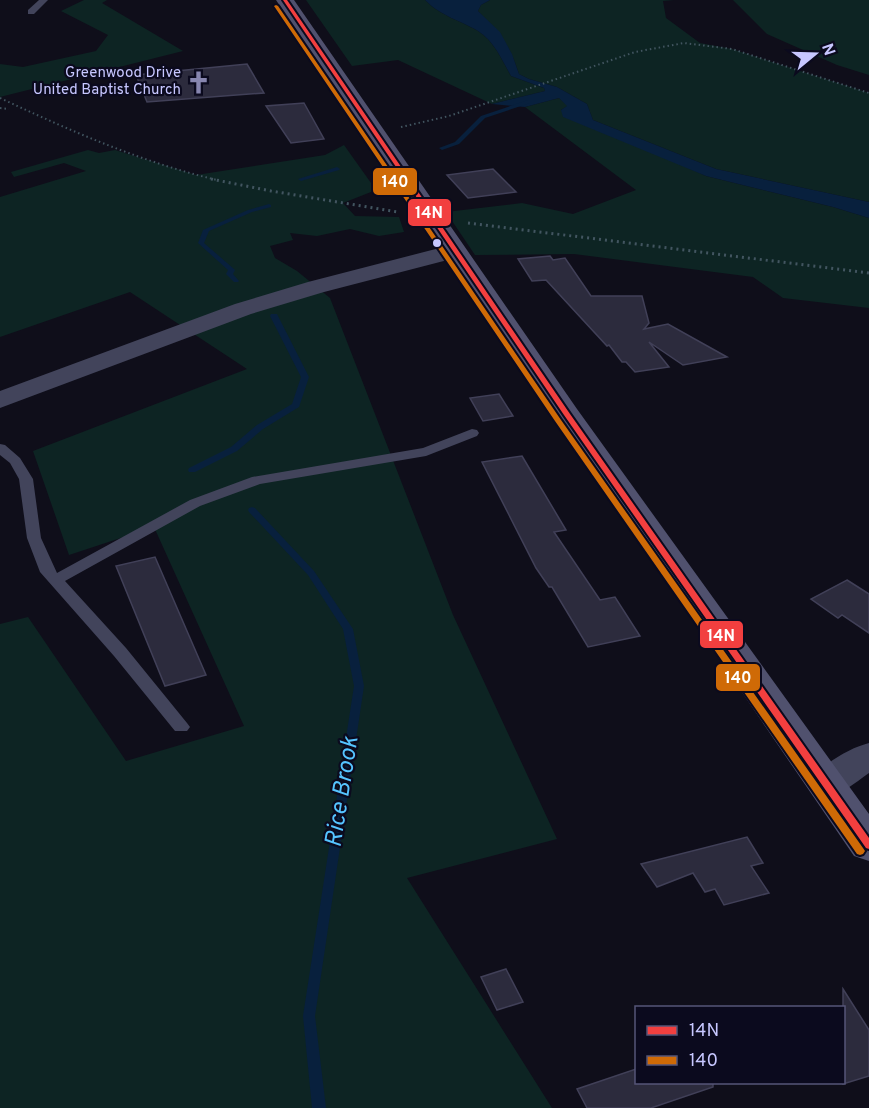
<svg xmlns="http://www.w3.org/2000/svg" width="869" height="1108" font-family="Overpass,sans-serif">
  <style>
    .green { fill: #0d2423 }
    .water { fill: #08203d }
    .lines { fill: none; stroke-linecap: round; stroke-linejoin: round }
    .stream { fill: #08203d; fill-rule: evenodd }
    .building { fill: #2c2b3d; stroke: #414058; stroke-width: 1.5 }
    .path-far1 { stroke: #425560; stroke-width: 2; stroke-dasharray: 1.5 3; stroke-linecap: butt }
    .path { stroke: #425560; stroke-width: 3; stroke-dasharray: 2 4; stroke-linecap: butt }
    .lane { fill: #42445b; fill-rule: evenodd }
    .street { fill: #42445b; fill-rule: evenodd }
    .secondary { fill: #50516e; fill-rule: evenodd }
    .bus-1-casing { stroke: #0b0a1e; stroke-width: 4 }
    .bus-2-casing { stroke: #0b0a1e; stroke-width: 4 }
    .bus-1 { fill: #f23f3f; fill-rule: evenodd }
    .bus-2 { fill: #cf6a06; fill-rule: evenodd }
    .bus-dot { fill: #c7c7ff; stroke: #0b0a1e; stroke-width: 2 }
    .labels { text-anchor: middle; dominant-baseline: central; stroke-width: 4.5; stroke-linejoin: round; paint-order: stroke }
    .far-poi-label { font-size: 15px; fill: #c7c7ff; stroke: #0b0a1e; text-anchor: end }
    .near-water-label { font-size: 24px; font-style: italic; fill: #55c4ff; stroke: #0b0a1e }
    .line-badge { stroke: #0b0a1e; stroke-width: 2 }
    .badge-label { font-size: 16px; text-anchor: middle; font-weight: bold; fill: #fff }
  </style>
  <rect width="100%" height="100%" fill="#0f0e1a"/>
  <g class="green">
    <path d="M 84,0 L 107,0 L 102,3 L 183,51 L 0,97 L 0,64 L 23,67 L 96,51 L 108,35 L 61,11 Z"/>
    <path d="M 306,0 L 425,0 C 442,17 458,19 478,31 C 494,41 502,60 511,76 L 544,88 L 545,91 L 492,104 L 398,60 L 352,66 Z"/>
    <path d="M 490,0 L 674,0 L 663,1 L 666,18 L 700,43 L 732,49 L 869,93 L 869,202 L 716,169 L 593,120 L 587,104 L 557,87 L 529,79 L 519,74 C 508,41 502,36 478,11 L 481,5 Z"/>
    <path d="M 733,0 L 869,0 L 869,75 L 837,65 L 767,34 Z"/>
    <path d="M 559,98 L 568,106 L 561,110 L 706,176 L 833,207 L 869,218 L 869,308 L 783,298 L 753,277 L 574,254 L 475,255 L 446,212 L 522,203 L 573,214 L 636,190 L 525,107 Z"/>
    <path d="M 344,145 L 376,190 L 343,203 L 355,216 L 399,217 L 404,232 L 379,236 L 350,229 L 317,236 L 290,233 L 293,240 L 270,246 L 275,258 L 297,271 L 330,298 L 453,615 L 557,839 L 407,878 L 552,1108 L 0,1108 L 0,624 L 28,617 L 126,761 L 244,726 L 154,527 L 69,555 L 33,451 L 247,369 L 130,292 L 0,337 L 0,197 L 86,171 L 64,163 L 14,177 L 11,172 L 88,150 L 99,153 L 115,150 L 196,175 L 325,155 Z"/>
  </g>
  <path class="water" d="M 425,0 L 490,0 L 481,5 L 478,11 L 500,32 L 512,54 L 519,74 L 529,79 L 557,87 L 587,104 L 593,120 L 716,169 L 869,202 L 869,218 L 833,207 L 706,176 L 563,117 L 561,110 L 567,106 L 559,98 L 525,107 L 492,104 L 545,91 L 544,88 L 511,76 C 502,60 494,41 478,31 C 458,19 442,17 425,0 Z"/>
  <g class="lines">
    <g class="stream">
      <path d="M 528,100 L 530,101 L 530,103 L 485,118 L 459,144 L 442,150 L 439,148 L 455,142 L 481,116 Z"/>
      <path d="M 337,167 L 340,169 L 339,170 L 301,181 L 298,179 Z"/>
      <path d="M 269,204 L 271,205 L 271,207 L 252,212 L 209,231 L 204,243 L 234,269 L 235,270 L 233,274 L 239,281 L 238,282 L 234,282 L 226,274 L 228,270 L 198,243 L 203,230 L 248,210 Z"/>
      <path d="M 271,314 L 277,314 L 278,316 L 309,377 L 299,407 L 263,429 L 237,451 L 195,472 L 189,472 L 188,470 L 189,468 L 231,447 L 257,425 L 292,404 L 301,377 L 270,316 Z"/>
      <path d="M 252,507 L 255,508 L 314,571 L 353,629 L 364,686 L 315,1016 L 326,1108 L 312,1108 L 303,1016 L 354,686 L 343,629 L 308,575 L 249,512 L 248,510 L 249,508 Z"/>
    </g>
  </g>
  <g class="building">
    <path d="M 247,64 L 264,93 L 147,102 L 136,75 Z"/>
    <path d="M 304,103 L 324,139 L 291,143 L 266,106 Z"/>
    <path d="M 493,169 L 516,192 L 468,198 L 447,175 Z"/>
    <path d="M 550,256 L 553,260 L 565,258 L 591,296 L 642,296 L 649,323 L 644,329 L 668,324 L 727,357 L 683,365 L 649,342 L 669,367 L 635,372 L 626,362 L 622,362 L 609,345 L 607,346 L 546,280 L 532,281 L 518,259 Z"/>
    <path d="M 499,394 L 513,416 L 483,421 L 470,398 Z"/>
    <path d="M 522,456 L 566,530 L 554,532 L 600,600 L 615,597 L 640,636 L 588,647 L 552,587 L 549,587 L 536,568 L 482,462 Z"/>
    <path d="M 155,557 L 206,675 L 165,686 L 116,566 Z"/>
    <path d="M 847,580 L 869,594 L 869,633 L 842,615 L 838,618 L 811,599 Z"/>
    <path d="M 747,837 L 763,863 L 751,866 L 769,893 L 724,905 L 715,889 L 705,892 L 693,873 L 657,887 L 641,864 Z"/>
    <path d="M 506,969 L 523,1002 L 497,1010 L 481,977 Z"/>
    <path d="M 843,989 L 869,1030 L 869,1076 L 843,1084 Z"/>
    <path d="M 636,1069 L 636,1083 L 713,1083 L 713,1087 L 651,1108 L 587,1108 L 577,1089 Z"/>
  </g>
  <g class="lines">
    <g class="path-far1">
      <path d="M 0,98 C 71,131 141,162 217,180"/>
      <path d="M 0,108 L 9,109"/>
      <path d="M 401,127 L 449,116 L 635,52 L 684,43 L 732,49 L 869,93"/>
    </g>
    <g class="path">
      <path d="M 211,179 L 271,191 L 398,212"/>
      <path d="M 468,223 L 869,273"/>
    </g>
    <g class="lane">
      <path d="M 39,0 L 48,0 L 34,14 L 28,14 L 28,10 Z"/>
      <path d="M 472,429 L 477,430 L 479,433 L 477,436 L 426,456 L 260,484 L 200,506 L 65,581 L 126,648 L 187,723 L 190,727 L 187,731 L 175,731 L 114,656 L 40,572 L 27,538 L 19,479 L 10,463 L 0,455 L 0,444 L 5,445 L 20,458 L 33,479 L 41,538 L 57,573 L 190,500 L 252,477 L 423,448 Z"/>
    </g>
    <g class="street">
      <path d="M 455,244 L 463,246 L 466,251 L 463,256 L 324,292 L 251,314 L 0,408 L 0,391 L 235,304 L 308,282 Z"/>
      <path d="M 869,743 L 869,773 C 850,786 838,800 814,793 L 809,784 C 820,765 849,748 869,743 Z"/>
    </g>
    <path class="secondary" d="M 276,0 L 294,0 L 577,409 L 869,814 L 869,861 L 854,856 L 552,415 Z"/>
    <defs>
      <path id="bus-1" d="M 283,0 L 287,0 L 570,414 L 869,838 L 869,849 L 866,848 L 564,415 Z"/>
      <path id="bus-2" d="M 276,5 L 278,6 L 561,420 L 863,848 L 865,851 L 863,854 L 860,855 L 857,854 L 555,421 L 274,6 Z"/>
    </defs>
    <use href="#bus-1" class="bus-1-casing"/>
    <use href="#bus-2" class="bus-2-casing"/>
    <use href="#bus-1" class="bus-1"/>
    <use href="#bus-2" class="bus-2"/>
  </g>
  <defs>
    <symbol id="church-bare" viewBox="-9 -9 18 18"><path d="M-1.2-6h2.4v3.5h3.3v2.4h-3.3V6h-2.4V-.1h-3.3v-2.4h3.3Z" fill="#8786af" stroke="#0b0a1e" stroke-width="2.5" paint-order="stroke"/></symbol>
  </defs>
  <g fill-rule="evenodd">
    <use href="#church-bare" x="182" y="66" width="33" height="33"/>
  </g>
  <circle class="bus-dot" cx="437" cy="243" r="5"/>
  <g class="labels">
    <g class="far-poi-label">
      <text x="181" y="73">Greenwood Drive<tspan x="181" dy="17">United Baptist Church</tspan></text>
    </g>
    <g class="near-water-label">
      <text transform="translate(343 792) rotate(-81)">Rice Brook</text>
    </g>
  </g>
  <g class="line-badge">
    <rect x="372" y="167" width="46" height="29" rx="6" fill="#cf6a06"/>
    <rect x="407" y="198" width="45" height="29" rx="6" fill="#f23f3f"/>
    <rect x="699" y="620" width="45" height="29" rx="6" fill="#f23f3f"/>
    <rect x="715" y="663" width="46" height="29" rx="6" fill="#cf6a06"/>
  </g>
  <g class="badge-label">
    <text x="395" y="187">140</text>
    <text x="429" y="218">14N</text>
    <text x="721" y="641">14N</text>
    <text x="738" y="683">140</text>
  </g>
  <rect x="635" y="1006" width="210" height="78" fill="#0b0a1e" stroke="#565678" stroke-width="1.5"/>
  <rect x="647" y="1026" width="30" height="9" fill="#f23f3f" stroke="#565678" stroke-width="1.5"/>
  <text x="689" y="1036" font-size="18" fill="#c7c7ff">14N</text>
  <rect x="647" y="1056" width="30" height="9" fill="#cf6a06" stroke="#565678" stroke-width="1.5"/>
  <text x="689" y="1066" font-size="18" fill="#c7c7ff">140</text>
  <g transform="translate(815 54) rotate(71)" stroke="#0b0a1e" stroke-width="4.5" paint-order="stroke">
  <path d="M0-4.5L10 22L0 15L-10 22Z" fill="#c7c7ff"/>
  <text y="-9" font-size="16" font-weight="bold" text-anchor="middle" fill="#c7c7ff">N</text>
  </g>
</svg>
